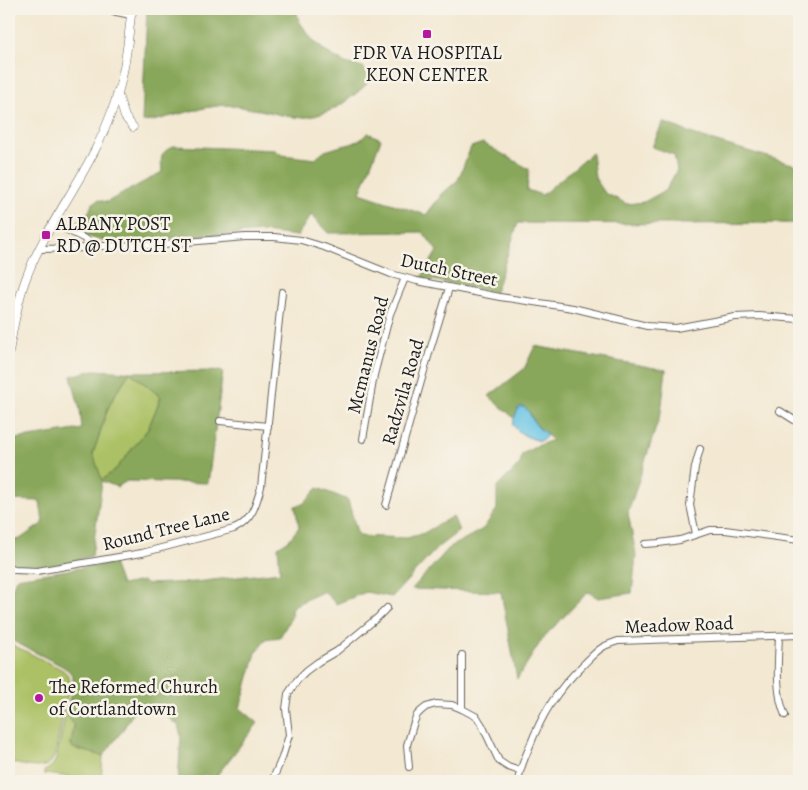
<svg xmlns="http://www.w3.org/2000/svg" width="808" height="790" font-family="Alegreya,serif">
  <style>
    .green { fill: #acc165; stroke: #646e40 }
    .forest { fill: #89a75a; stroke: #52623b; fill-rule: evenodd }
    .water { fill: #68c4e6; stroke: #427081 }
    .lines { fill: none; stroke-linecap: round; stroke-linejoin: round }
    .minor-casing { stroke: #67635c; stroke-width: 8 }
    .major-casing { stroke: #67635c; stroke-width: 9 }
    .minor { stroke: #fff; stroke-width: 6 }
    .major { stroke: #fff; stroke-width: 8 }
    .poi-dot { fill: #b5179e; stroke: #f7f3e8; stroke-width: 2 }
    .labels { text-anchor: middle; dominant-baseline: central; stroke-width: 5; stroke-linejoin: round; paint-order: stroke }
    .poi-label { font-size: 19px; fill: #1c1c1c; stroke: #f7f3e8; text-anchor: start }
    .street-label { font-size: 19px; fill: #1c1c1c; stroke: #f7f3e8 }
  </style>
  <rect width="100%" height="100%" fill="#f7f3e8"/>
  <filter id="ink" filterUnits="userSpaceOnUse"><feTurbulence type="fractalNoise" baseFrequency=".02" numOctaves="2"/><feDisplacementMap in="SourceGraphic" scale="10" xChannelSelector="R" yChannelSelector="G"/><feConvolveMatrix kernelMatrix="1 2 1 2 8 2 1 2 1" color-interpolation-filters="sRGB"/></filter>
  <filter id="wash" filterUnits="userSpaceOnUse"><feTurbulence type="fractalNoise" baseFrequency=".0096" numOctaves="4" result="noise"/><feDisplacementMap in="SourceGraphic" scale="20" xChannelSelector="R" yChannelSelector="G"/><feGaussianBlur stdDeviation="1.12" result="paint"/><feColorMatrix in="noise" values="0 0 0 0 0 0 0 0 0 0 0 0 0 0 0 0 0 1.4 0 .05"/><feComposite in="paint" operator="in"/></filter>
  <g filter="url(#wash)">
    <rect width="100%" height="100%" fill="#f3e8d2"/>
    <g class="green">
      <path d="M 130,372 L 161,397 L 148,429 L 116,469 L 102,481 L 93,454 L 108,408 L 116,393 Z"/>
      <path d="M 9,643 L 63,670 C 67,673 69,676 70,681 L 55,755 C 53,759 51,763 47,765 C 38,770 18,764 9,762 Z"/>
      <path d="M 66,712 L 74,726 L 71,744 L 73,747 L 103,756 L 101,781 L 71,781 L 71,777 L 44,774 L 44,771 C 51,768 53,765 56,759 Z"/>
    </g>
    <g class="forest">
      <path d="M 147,9 L 296,9 L 299,21 L 311,38 L 326,52 L 345,63 L 363,67 L 371,80 C 347,103 321,123 286,116 C 275,114 264,110 252,109 C 241,107 228,104 217,106 C 202,108 187,112 172,116 C 163,118 152,123 142,121 Z"/>
      <path d="M 663,122 L 703,138 L 799,166 L 799,223 L 672,224 L 518,223 L 495,292 L 421,278 L 437,251 L 423,232 L 328,233 L 311,215 L 297,236 L 264,232 L 114,242 C 99,240 84,238 73,227 L 75,222 L 80,221 L 83,215 L 89,212 L 92,204 L 98,200 L 107,202 L 162,172 C 161,157 159,154 173,146 L 275,150 L 282,155 L 316,159 L 322,152 L 338,147 L 351,144 L 360,140 L 368,133 L 381,139 L 360,193 L 426,215 L 442,194 L 458,180 L 471,147 L 483,143 L 529,169 L 527,190 L 542,195 L 592,153 L 595,178 L 605,193 L 627,204 L 644,202 L 666,190 L 677,170 L 674,155 L 652,147 Z"/>
      <path d="M 535,346 L 666,370 L 661,412 L 628,513 L 636,555 L 632,593 L 598,598 L 588,592 L 543,638 L 517,679 L 501,592 L 412,589 L 450,547 L 483,529 L 497,509 L 497,487 L 520,464 L 522,454 L 533,448 L 552,440 L 534,422 L 529,411 L 519,407 L 514,418 L 489,396 L 524,369 Z"/>
      <path d="M 94,370 L 130,372 L 223,371 L 208,483 L 127,481 L 117,487 L 102,481 L 92,556 C 65,563 36,573 9,565 L 9,541 L 20,539 L 43,523 L 40,501 L 9,500 L 9,440 L 82,429 L 80,410 L 71,376 ZM 130,372 L 161,397 L 148,429 L 116,469 L 102,480 L 93,454 L 108,408 L 116,393 Z"/>
      <path d="M 318,488 L 348,500 L 358,536 L 407,538 L 424,533 L 453,516 L 459,531 L 438,547 L 392,597 L 366,592 L 336,604 L 324,591 L 295,605 L 291,610 L 292,616 L 280,637 L 266,639 L 256,653 L 240,708 L 258,723 L 214,779 L 205,774 L 199,781 L 178,781 L 181,736 L 178,725 L 161,712 L 137,707 L 122,731 L 103,756 L 73,748 L 71,744 L 74,726 L 66,712 L 73,684 L 73,676 L 68,670 L 62,666 L 9,639 L 9,600 L 16,578 L 113,563 L 121,585 L 143,581 L 146,584 L 196,582 L 280,572 L 278,547 L 289,540 L 299,527 L 295,506 L 303,504 Z"/>
    </g>
    <path class="water" d="M 519,407 L 524,407 C 530,411 530,416 534,422 C 537,427 542,431 547,434 L 545,438 L 540,441 C 527,437 522,436 513,425 L 514,418 Z"/>
  </g>
  <g filter="url(#ink)">
    <g class="lines">
      <defs>
        <g id="minor">
          <path d="M 102,9 L 131,15"/>
          <path d="M 53,223 L 87,240 L 95,246"/>
          <path d="M 40,249 L 86,248 L 95,246 L 118,246 L 152,245 L 245,237 L 274,237 L 301,240 L 324,247 L 391,274 L 417,281 L 500,297 L 573,308 L 647,326 L 676,328 L 735,317 L 759,316 L 799,319"/>
          <path d="M 780,411 L 799,423"/>
          <path d="M 220,421 L 268,426"/>
          <path d="M 363,439 L 374,375 L 390,314 L 405,278"/>
          <path d="M 386,505 L 430,350 L 449,288"/>
          <path d="M 696,534 L 690,505 L 695,467 L 700,449"/>
          <path d="M 645,544 L 659,543 L 680,540 L 710,530 L 725,530 L 799,540"/>
          <path d="M 9,568 L 15,570 L 37,571 L 142,553 L 234,529 C 252,521 256,505 261,487 L 282,292"/>
          <path d="M 779,636 C 778,660 775,693 785,715"/>
          <path d="M 462,709 L 462,655"/>
          <path d="M 409,767 L 407,745 L 414,722 L 417,715 L 421,711 L 426,707 L 436,704 L 452,705 L 462,709 L 477,717 L 482,725 L 499,761 L 508,767 L 520,771"/>
          <path d="M 272,781 L 282,758 L 289,735 L 286,709 L 288,694 L 298,679 L 306,671 L 318,662 L 337,651 L 377,618 L 387,608"/>
          <path d="M 518,781 C 520,770 524,759 529,748 C 542,714 557,690 583,665 C 589,659 596,651 603,647 C 608,644 613,643 618,641 L 799,635"/>
        </g>
        <g id="major">
          <path d="M 117,92 L 125,117 L 133,127"/>
          <path d="M 9,352 C 13,328 17,304 25,281 C 42,234 73,194 95,150 C 106,129 119,95 123,72 C 127,53 129,34 131,15 L 134,9"/>
        </g>
      </defs>
      <use href="#minor" class="minor-casing"/>
      <use href="#major" class="major-casing"/>
      <use href="#minor" class="minor"/>
      <use href="#major" class="major"/>
    </g>
  </g>
  <g class="poi-dot">
    <rect x="422" y="29" width="10" height="10" rx="2.5"/>
    <rect x="41" y="230" width="10" height="10" rx="2.5"/>
    <circle cx="39" cy="698" r="5"/>
  </g>
  <g class="labels">
    <g class="poi-label">
      <text x="427" y="53" text-anchor="middle">FDR VA HOSPITAL<tspan x="427" dy="22">KEON CENTER</tspan></text>
      <text x="56" y="224">ALBANY POST<tspan x="56" dy="22">RD @ DUTCH ST</tspan></text>
      <text x="49" y="687">The Reformed Church<tspan x="49" dy="22">of Cortlandtown</tspan></text>
    </g>
    <g class="street-label">
      <text transform="translate(449 270) rotate(12)">Dutch Street</text>
      <text transform="translate(368 355) rotate(-76)">Mcmanus Road</text>
      <text transform="translate(403 392) rotate(-74)">Radzvila Road</text>
      <text transform="translate(166 529) rotate(-14)">Round Tree Lane</text>
      <text transform="translate(679 625) rotate(-2)">Meadow Road</text>
    </g>
  </g>
  <rect width="808" height="790" fill="none" stroke="#f7f3e8" stroke-width="30"/>
</svg>
